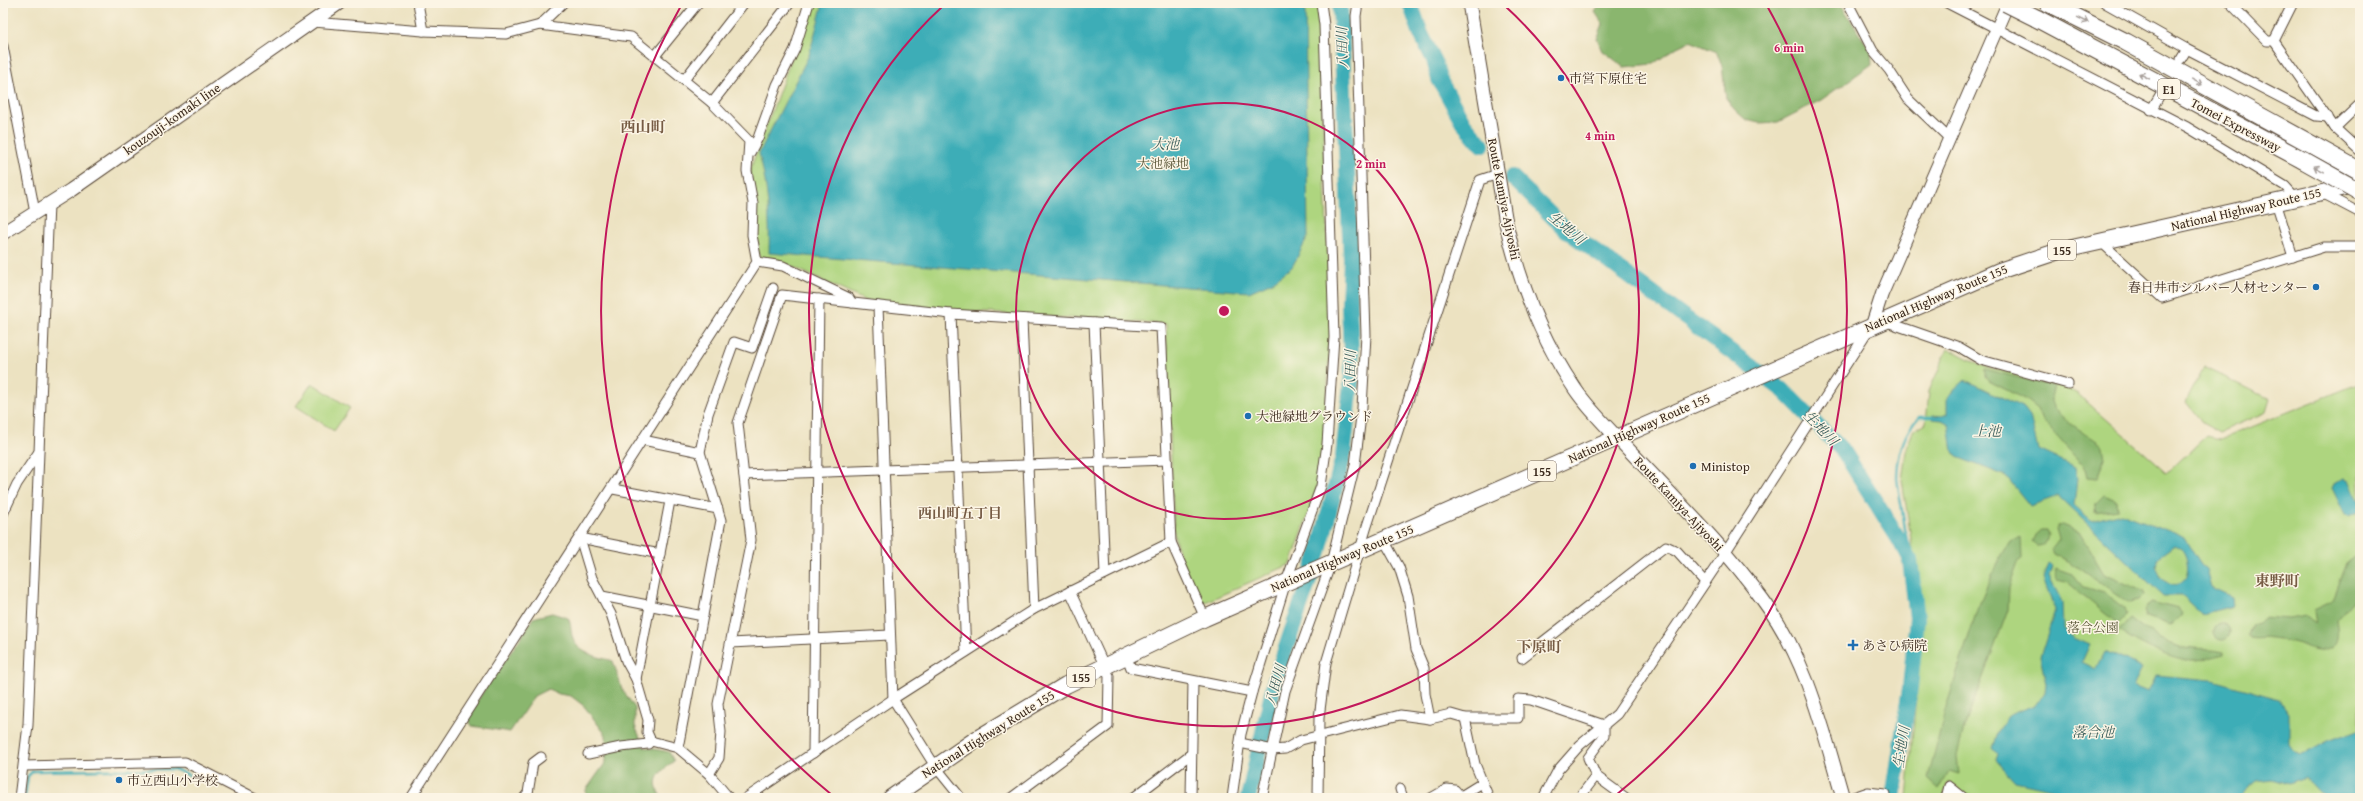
<svg xmlns="http://www.w3.org/2000/svg" width="2363" height="801" font-family="'Gentium Book Plus','Noto Serif JP',serif">
  <style>
    .green { fill: #aed57f; stroke: #74804e }
    .forest { fill: #8ab66e; stroke: #627046 }
    .water { fill: #3cadb7; stroke: #3c6c6a; fill-rule: evenodd }
    .lines { fill: none; stroke-linecap: round; stroke-linejoin: round }
    .stream { stroke: #3cadb7; stroke-width: 2.5 }
    .river { stroke: #3cadb7; stroke-width: 16 }
    .minor-casing { stroke: #564636; stroke-width: 11 }
    .tertiary-casing { stroke: #564636; stroke-width: 14 }
    .secondary-casing { stroke: #564636; stroke-width: 15 }
    .trunk-casing { stroke: #564636; stroke-width: 18 }
    .motorway-casing { stroke: #564636; stroke-width: 19 }
    .minor { stroke: #fff; stroke-width: 9 }
    .tertiary { stroke: #fff; stroke-width: 12 }
    .secondary { stroke: #fff; stroke-width: 13 }
    .trunk { stroke: #fff; stroke-width: 16 }
    .motorway { stroke: #fff; stroke-width: 17 }
    .motorway-bridge-casing { stroke: #564636; stroke-width: 19; stroke-linecap: butt }
    .motorway-bridge { stroke: #fff; stroke-width: 17 }
    .oneway { stroke: #a79f9a }
    .ring { fill: none; stroke: #c2185b; stroke-width: 2 }
    .poi-dot { fill: #1f6fb2; stroke: #fcf5e5; stroke-width: 1.5 }
    .labels { text-anchor: middle; dominant-baseline: central; stroke-width: 3; stroke-linejoin: round; paint-order: stroke }
    .shield { fill: #fcf5e5; stroke: #75675a; stroke-width: 1 }
    .shield-label { font-size: 12px; font-weight: bold; fill: #3b2a1e }
    .poi-label { font-size: 13px; fill: #3b2a1e; stroke: #fcf5e5; text-anchor: start }
    .street-label { font-size: 13px; fill: #3b2a1e; stroke: #fcf5e5 }
    .park-label { font-size: 13px; fill: #585536; stroke: #fcf5e5 }
    .water-label { font-size: 14px; font-style: italic; fill: #3b5e5b; stroke: #fcf5e5 }
    .neighbourhood-label { font-size: 14px; font-weight: bold; fill: #765b44; stroke: #fcf5e5 }
    .quarter-label { font-size: 15px; font-weight: bold; fill: #765b44; stroke: #fcf5e5 }
    .centre { fill: #c2185b; stroke: #fcf5e5; stroke-width: 2 }
    .ring-label { font-size: 12px; text-anchor: middle; font-weight: bold; fill: #c2185b; stroke: #fcf5e5; stroke-width: 3; stroke-linejoin: round; paint-order: stroke }
  </style>
  <rect width="100%" height="100%" fill="#fcf5e5"/>
  <filter id="ink" filterUnits="userSpaceOnUse"><feTurbulence type="fractalNoise" baseFrequency=".025" numOctaves="2"/><feDisplacementMap in="SourceGraphic" scale="8" xChannelSelector="R" yChannelSelector="G"/><feConvolveMatrix kernelMatrix="1 2 1 2 8 2 1 2 1" color-interpolation-filters="sRGB"/></filter>
  <filter id="wash" filterUnits="userSpaceOnUse"><feTurbulence type="fractalNoise" baseFrequency=".012" numOctaves="4" result="noise"/><feDisplacementMap in="SourceGraphic" scale="16" xChannelSelector="R" yChannelSelector="G"/><feGaussianBlur stdDeviation="0.9" result="paint"/><feColorMatrix in="noise" values="0 0 0 0 0 0 0 0 0 0 0 0 0 0 0 0 0 1.4 0 .05"/><feComposite in="paint" operator="in"/></filter>
  <g filter="url(#wash)">
    <rect width="100%" height="100%" fill="#ece2c1"/>
    <g class="green">
      <path d="M 812,3 L 1318,3 L 1331,333 L 1324,443 L 1318,486 L 1291,564 L 1201,604 L 1179,555 L 1174,534 L 1166,324 L 958,311 L 866,301 L 774,258 L 759,257 L 750,170 Z"/>
      <path d="M 1948,348 L 1980,365 L 2062,386 L 2078,394 L 2167,473 L 2206,436 L 2221,439 L 2360,383 L 2360,798 L 1971,798 L 1949,781 L 1943,798 L 1907,798 L 1921,642 L 1922,610 L 1902,480 L 1906,451 L 1913,431 L 1926,423 L 1929,391 Z"/>
      <path d="M 2204,367 L 2270,399 L 2266,412 L 2220,432 L 2202,422 L 2186,402 Z"/>
      <path d="M 312,383 L 350,408 L 334,431 L 296,406 Z"/>
    </g>
    <g class="forest">
      <path d="M 1601,3 L 1840,3 L 1871,51 L 1872,64 L 1821,100 L 1778,122 L 1759,123 L 1746,120 L 1734,109 L 1726,98 L 1722,66 L 1717,52 L 1690,41 L 1677,47 L 1653,64 L 1624,67 L 1603,51 L 1597,39 L 1603,24 L 1595,12 Z"/>
      <path d="M 1985,369 L 2054,387 C 2053,391 2051,396 2051,399 C 2050,416 2093,436 2103,446 L 2105,459 L 2098,478 L 2087,477 L 2084,464 L 2078,460 L 2043,421 L 2038,409 L 2028,401 L 1989,381 L 1985,376 Z"/>
      <path d="M 2104,495 L 2116,500 L 2117,509 L 2095,512 L 2096,503 Z"/>
      <path d="M 2063,525 L 2079,532 L 2104,574 L 2142,591 L 2144,595 L 2138,601 L 2129,603 L 2072,563 L 2054,554 L 2052,549 L 2059,540 L 2056,530 L 2058,526 Z"/>
      <path d="M 2041,530 L 2047,530 L 2049,535 C 2047,543 2045,546 2036,546 L 2032,542 L 2036,533 Z"/>
      <path d="M 2021,537 L 2022,558 L 2018,563 L 2009,588 L 2008,610 L 1964,728 L 1957,756 L 1959,774 L 1949,771 L 1939,789 L 1928,779 L 1945,711 L 1977,610 L 1997,563 L 2010,542 Z"/>
      <path d="M 2360,552 L 2360,594 L 2336,621 C 2343,652 2324,656 2300,644 C 2295,642 2278,640 2272,639 C 2265,637 2257,640 2250,638 L 2248,635 L 2252,624 L 2259,622 L 2264,617 L 2289,619 L 2305,616 L 2316,623 L 2314,610 L 2331,602 L 2346,563 Z"/>
      <path d="M 2055,568 L 2072,574 L 2083,587 L 2104,593 L 2124,608 L 2126,614 L 2117,623 L 2066,582 L 2057,580 Z"/>
      <path d="M 2151,602 L 2178,609 L 2183,614 L 2170,625 L 2147,617 L 2144,610 Z"/>
      <path d="M 552,613 L 568,618 C 572,625 570,631 573,639 C 578,654 600,657 613,661 L 622,689 L 635,708 L 635,726 L 644,747 L 669,752 L 674,761 C 658,773 650,781 662,798 L 586,797 L 586,790 L 606,762 L 606,735 L 584,706 L 571,696 L 559,694 L 548,689 L 534,696 L 510,732 L 472,726 L 468,718 C 486,682 513,653 533,618 Z"/>
      <path d="M 2130,618 C 2146,631 2164,644 2184,648 C 2198,650 2211,649 2224,652 L 2224,655 C 2214,657 2204,661 2194,661 C 2172,662 2137,642 2119,631 Z"/>
      <circle cx="2222" cy="632" r="8"/>
    </g>
    <g class="water">
      <path d="M 823,3 L 1305,3 L 1308,237 L 1292,267 L 1272,282 L 1249,292 L 769,253 C 770,219 768,187 759,153 L 809,55 Z"/>
      <path d="M 1965,380 L 2024,408 L 2030,416 L 2038,450 L 2075,467 L 2077,479 L 2074,506 L 2091,521 L 2121,513 L 2177,534 L 2184,538 L 2201,565 L 2206,569 L 2211,587 L 2232,597 L 2233,606 L 2202,614 L 2183,596 L 2163,596 L 2058,496 L 2030,506 L 2006,476 L 1957,457 L 1953,452 L 1949,424 L 1942,420 L 1932,419 L 1933,415 L 1942,416 L 1947,414 L 1947,397 ZM 2174,545 C 2194,548 2194,603 2160,578 L 2155,565 L 2158,557 Z"/>
      <path d="M 2344,478 L 2349,480 L 2360,503 L 2360,511 L 2350,516 L 2345,515 L 2332,488 L 2335,482 Z"/>
      <path d="M 2048,564 L 2052,566 L 2049,576 L 2062,602 L 2063,629 L 2074,637 L 2090,644 L 2082,662 L 2096,669 L 2105,651 L 2142,668 L 2133,686 L 2148,692 L 2156,675 L 2212,680 L 2279,699 L 2289,713 L 2289,744 L 2293,750 L 2300,754 L 2308,752 L 2328,741 L 2360,729 L 2360,798 L 2329,798 L 2319,792 L 2306,778 L 2289,784 L 2273,779 L 2257,781 L 2245,791 L 2240,798 L 2109,798 L 2104,792 L 2098,798 L 2075,798 L 2060,791 L 2015,781 L 1996,760 L 1998,754 L 1993,748 L 1999,730 L 2008,716 L 2034,705 L 2041,699 L 2045,693 L 2046,683 L 2040,657 L 2055,610 L 2043,578 Z"/>
    </g>
    <g class="lines">
      <g class="stream">
        <path d="M 1910,560 L 1897,479 C 1897,456 1903,434 1919,417 L 1932,417"/>
        <path d="M 25,798 L 28,776 L 33,771 L 174,769 L 189,775"/>
      </g>
      <g class="river">
        <path d="M 1410,3 L 1421,34 L 1434,60 L 1439,79 L 1464,124 L 1482,145"/>
        <path d="M 1512,177 L 1565,229 L 1783,390 L 1844,452 L 1900,541 L 1910,560 L 1917,618 L 1910,688 L 1893,798"/>
        <path d="M 1248,798 L 1275,680 L 1319,551 L 1343,457 L 1352,375 L 1349,304 L 1351,260 L 1340,3"/>
      </g>
    </g>
  </g>
  <g filter="url(#ink)">
    <g class="lines">
      <defs>
        <g id="minor">
          <path d="M 418,3 L 423,31"/>
          <path d="M 1848,3 L 1873,51 L 1889,70 L 1908,99 L 1950,139"/>
          <path d="M 1947,3 L 2187,127 L 2285,186 L 2296,198"/>
          <path d="M 2105,3 L 2187,49 L 2316,116 L 2328,117"/>
          <path d="M 2230,3 L 2267,41 L 2274,41 L 2335,128 L 2360,104"/>
          <path d="M 313,22 L 423,31 L 506,34 L 540,25 L 631,37 L 712,103 L 749,141 L 747,171 L 753,203 L 752,235 L 757,262 L 411,798"/>
          <path d="M 540,25 L 563,3"/>
          <path d="M 2274,41 L 2293,3"/>
          <path d="M 3,46 L 35,212"/>
          <path d="M 655,56 L 698,3"/>
          <path d="M 2181,59 L 2187,49"/>
          <path d="M 684,80 L 744,3"/>
          <path d="M 712,103 L 790,3"/>
          <path d="M 2151,110 L 2160,95"/>
          <path d="M 2335,128 L 2360,151"/>
          <path d="M 750,153 L 758,138 L 777,85 L 795,49 L 809,3"/>
          <path d="M 2322,193 L 2360,213"/>
          <path d="M 2276,202 L 2293,257"/>
          <path d="M 2100,241 L 2162,298 L 2324,247 L 2360,247"/>
          <path d="M 757,262 L 783,266 L 849,298 L 852,303"/>
          <path d="M 878,306 L 893,699 L 935,766 L 961,798"/>
          <path d="M 951,314 L 966,652"/>
          <path d="M 1022,319 L 1034,609"/>
          <path d="M 1884,321 L 1959,347 L 1981,360 L 2068,384"/>
          <path d="M 1094,323 L 1105,574"/>
          <path d="M 643,440 L 700,452"/>
          <path d="M 744,475 L 1167,460"/>
          <path d="M 613,489 L 718,509"/>
          <path d="M 3,514 L 17,484 L 38,453"/>
          <path d="M 1384,540 L 1399,567 L 1408,596 L 1416,649 L 1424,668 L 1425,694 L 1430,719"/>
          <path d="M 602,596 L 703,616"/>
          <path d="M 731,643 L 890,635"/>
          <path d="M 1126,655 L 1131,668 L 1252,692"/>
          <path d="M 1522,658 L 1666,546 L 1677,551 L 1705,582"/>
          <path d="M 636,679 L 670,501"/>
          <path d="M 1465,718 L 1475,764 L 1489,798"/>
          <path d="M 651,741 L 647,732 L 648,720 L 636,679 L 626,661 L 611,614 L 592,578 L 580,538 L 660,554"/>
          <path d="M 1240,743 L 1273,750 L 1285,749 L 1301,740 L 1400,715 L 1430,719 L 1451,714 L 1465,718 L 1518,718 L 1518,699 L 1531,700 L 1604,725 L 1604,736 L 1588,758 L 1596,776 L 1626,798"/>
          <path d="M 678,748 L 721,520 L 700,452 L 708,414 L 734,342 L 752,348 L 773,288"/>
          <path d="M 813,753 L 819,299"/>
          <path d="M 588,754 L 621,747 L 648,744 L 651,741 L 678,748 L 709,774 L 729,798"/>
          <path d="M 24,766 L 185,762 L 255,798"/>
          <path d="M 709,774 L 719,758 L 721,732 L 718,704 L 751,540 L 738,423 L 782,295 L 951,314 L 1161,327 L 1171,542 L 1205,618"/>
          <path d="M 1400,789 L 1403,798"/>
          <path d="M 1461,796 L 1482,783"/>
          <path d="M 19,798 L 28,725 L 49,204"/>
          <path d="M 524,798 L 528,793 L 533,763 L 541,757"/>
          <path d="M 746,798 L 893,699 L 1034,609 L 1171,542"/>
          <path d="M 1011,798 L 1108,726 L 1109,676 L 1070,591"/>
          <path d="M 1133,798 L 1191,754"/>
          <path d="M 1191,798 L 1193,681"/>
          <path d="M 1232,798 L 1241,734 L 1252,692 L 1286,582 L 1321,486 L 1327,444 L 1334,337 L 1324,25 L 1321,3"/>
          <path d="M 1262,798 L 1285,691 L 1331,563 L 1355,465 L 1362,408 L 1366,335 L 1356,16 L 1358,3"/>
          <path d="M 1318,798 L 1319,718 L 1326,663 L 1367,526 L 1480,180 L 1498,174"/>
          <path d="M 1431,798 L 1447,789 L 1455,790 L 1462,798"/>
          <path d="M 1543,798 L 1558,770 L 1580,745 L 1617,714 L 1725,553 L 1869,329"/>
          <path d="M 1579,798 L 1596,776"/>
          <path d="M 1851,798 L 1868,792 L 1885,794"/>
          <path d="M 1946,798 L 1949,786 L 1964,798"/>
        </g>
        <path id="tertiary" d="M 1872,325 L 1882,294 L 2008,3"/>
        <g id="secondary">
          <path d="M 1469,3 L 1506,223 C 1519,281 1541,339 1575,389 C 1590,411 1611,431 1629,450 C 1675,499 1724,546 1763,600 C 1807,659 1823,729 1843,798"/>
          <path d="M 3,233 L 71,190 L 339,3"/>
        </g>
        <path id="trunk" d="M 891,798 L 975,740 L 1066,685 L 1205,618 L 1999,271 L 2059,251 L 2358,184"/>
        <g id="motorway">
          <path d="M 2048,3 L 2126,42 L 2360,171"/>
          <path d="M 2036,18 L 2303,160"/>
        </g>
      </defs>
      <use href="#minor" class="minor-casing"/>
      <use href="#tertiary" class="tertiary-casing"/>
      <use href="#secondary" class="secondary-casing"/>
      <use href="#trunk" class="trunk-casing"/>
      <use href="#motorway" class="motorway-casing"/>
      <use href="#minor" class="minor"/>
      <use href="#tertiary" class="tertiary"/>
      <use href="#secondary" class="secondary"/>
      <use href="#trunk" class="trunk"/>
      <use href="#motorway" class="motorway"/>
      <defs>
        <g id="motorway-bridge">
          <path d="M 2006,3 L 2036,18"/>
          <path d="M 2303,160 L 2360,192"/>
        </g>
      </defs>
      <use href="#motorway-bridge" class="motorway-bridge-casing"/>
      <use href="#motorway-bridge" class="motorway-bridge"/>
    </g>
    <defs><path id="oneway-shaft" d="M-6 0H5M1.5-3L5.5 0L1.5 3" fill="none" stroke-width="1.6" stroke-linecap="round" stroke-linejoin="round"/></defs>
    <g class="oneway">
      <use href="#oneway-shaft" transform="translate(2083 20) rotate(26)"/>
      <use href="#oneway-shaft" transform="translate(2144 76) rotate(-152)"/>
      <use href="#oneway-shaft" transform="translate(2197 82) rotate(29)"/>
      <use href="#oneway-shaft" transform="translate(2319 169) rotate(-151)"/>
    </g>
  </g>
  <g class="ring">
    <circle cx="1224" cy="311" r="208"/>
    <path d="M1504 5A415 415 0 1 1 944 5"/>
    <path d="M832 795A623 623 0 0 1 682 4M1766 4A623 623 0 0 1 1616 795"/>
  </g>
  <g class="poi-dot">
    <circle cx="1561" cy="78" r="4"/>
    <circle cx="2316" cy="287" r="4"/>
    <circle cx="1248" cy="416" r="4"/>
    <circle cx="1693" cy="466" r="4"/>
    <path d="M1851 639h4v4h4v4h-4v4h-4v-4h-4v-4h4z"/>
    <circle cx="119" cy="780" r="4"/>
  </g>
  <g class="labels">
    <g class="shield">
      <rect x="2158" y="79" width="22" height="20" rx="3"/>
      <rect x="2048" y="240" width="28" height="20" rx="3"/>
      <rect x="1528" y="461" width="28" height="20" rx="3"/>
      <rect x="1067" y="667" width="28" height="20" rx="3"/>
    </g>
    <g class="shield-label">
      <text x="2169" y="89">E1</text>
      <text x="2062" y="250">155</text>
      <text x="1542" y="471">155</text>
      <text x="1081" y="677">155</text>
    </g>
    <g class="poi-label">
      <text x="1569" y="78">市営下原住宅</text>
      <text x="2308" y="287" text-anchor="end">春日井市シルバー人材センター</text>
      <text x="1256" y="416">大池緑地グラウンド</text>
      <text x="1701" y="466">Ministop</text>
      <text x="1862" y="645">あさひ病院</text>
      <text x="127" y="780">市立西山小学校</text>
    </g>
    <g class="street-label">
      <text transform="translate(172 119) rotate(-35)">kouzouji-komaki line</text>
      <text transform="translate(2236 125) rotate(28)">Tomei Expressway</text>
      <text transform="translate(1504 199) rotate(79)">Route Kamiya-Ajiyoshi</text>
      <text transform="translate(2246 209) rotate(-13)">National Highway Route 155</text>
      <text transform="translate(1936 298) rotate(-23)">National Highway Route 155</text>
      <text transform="translate(1639 428) rotate(-24)">National Highway Route 155</text>
      <text transform="translate(1679 504) rotate(47)">Route Kamiya-Ajiyoshi</text>
      <text transform="translate(1342 558) rotate(-23)">National Highway Route 155</text>
      <text transform="translate(988 734) rotate(-32)">National Highway Route 155</text>
    </g>
    <g class="park-label">
      <text x="1163" y="163">大池緑地</text>
      <text x="2093" y="627">落合公園</text>
    </g>
    <g class="water-label">
      <text transform="translate(1342 48) rotate(-92)">八田川</text>
      <text x="1165" y="144">大池</text>
      <text transform="translate(1567 228) rotate(40)">生地川</text>
      <text transform="translate(1350 371) rotate(-89)">八田川</text>
      <text transform="translate(1821 428) rotate(46)">生地川</text>
      <text x="1987" y="431">上池</text>
      <text transform="translate(1275 685) rotate(-75)">八田川</text>
      <text x="2093" y="732">落合池</text>
      <text transform="translate(1901 747) rotate(-81)">生地川</text>
    </g>
    <g class="neighbourhood-label">
      <text x="960" y="513">西山町五丁目</text>
    </g>
    <g class="quarter-label">
      <text x="643" y="126">西山町</text>
      <text x="2277" y="580">東野町</text>
      <text x="1539" y="646">下原町</text>
    </g>
  </g>
  <circle cx="1224" cy="311" r="6" class="centre"/>
  <g class="ring-label">
    <text x="1789" y="52">6 min</text>
    <text x="1600" y="140">4 min</text>
    <text x="1371" y="168">2 min</text>
  </g>
  <rect width="2363" height="801" fill="none" stroke="#fcf5e5" stroke-width="16"/>
</svg>
